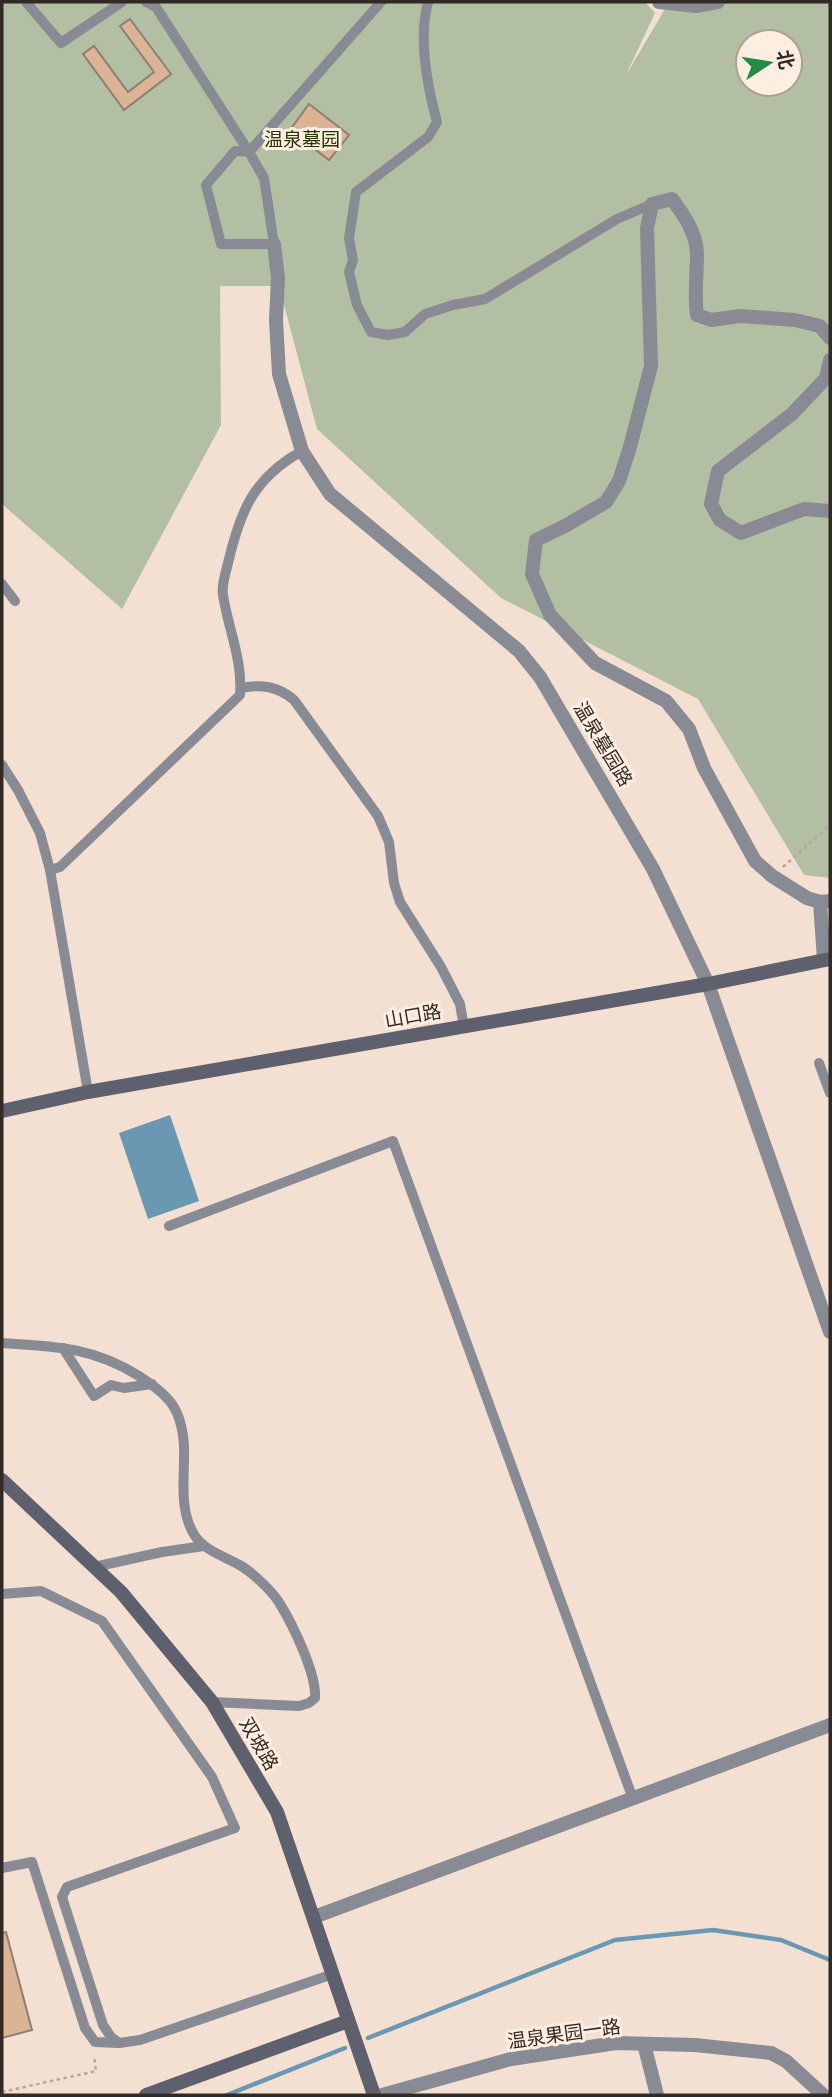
<svg xmlns="http://www.w3.org/2000/svg" width="832" height="2097" font-family="'DM Sans','Noto Sans SC',sans-serif">
  <style>
    .green { fill: #b3bfa2; fill-rule: evenodd }
    .water { fill: #6a97b1 }
    .lines { fill: none; stroke-linecap: round; stroke-linejoin: round }
    .stream { stroke: #6a97b1; stroke-width: 4.5 }
    .building { fill: #dbb495; stroke: #8f7e71; stroke-width: 2 }
    .path { stroke: #b7a79b; stroke-width: 2.5; stroke-dasharray: 3.5 3.5; stroke-linecap: butt }
    .lane { stroke: #898b94; stroke-width: 10 }
    .street { stroke: #898b94; stroke-width: 14 }
    .secondary { stroke: #5e616d; stroke-width: 14 }
    .labels { text-anchor: middle; dominant-baseline: central; stroke-width: 6; stroke-linejoin: round; paint-order: stroke }
    .park-label { font-size: 19px; fill: #253504; stroke: #feeee2 }
    .street-label { font-size: 19px; fill: #322b25; stroke: #feeee2 }
  </style>
  <rect width="100%" height="100%" fill="#f4e0d2"/>
  <path class="green" d="M 2,2 L 645,2 L 655,13 L 626,75 L 669,2 L 830,2 L 830,878 L 804,875 L 698,699 L 501,598 L 317,429 L 279,286 L 220,286 L 221,425 L 122,609 L 2,504 ZM 748,42 L 790,42 L 790,84 L 748,84 Z"/>
  <path class="water" d="M 170,1115 L 199,1201 L 148,1219 L 119,1133 Z"/>
  <g class="lines">
    <g class="stream">
      <path d="M 368,2038 L 615,1940 L 713,1930 L 781,1940 L 830,1960"/>
      <path d="M 227,2095 L 345,2048"/>
    </g>
  </g>
  <g class="building">
    <path d="M 130,19 L 171,74 L 124,110 L 83,54 L 94,46 L 128,92 L 154,72 L 120,26 Z"/>
    <path d="M 309,104 L 349,135 L 329,160 L 290,130 Z"/>
    <path d="M 6,1932 L 32,2030 L 2,2038 L 2,1933 Z"/>
  </g>
  <g class="lines">
    <g class="path">
      <path d="M 783,867 L 830,825"/>
      <path d="M 2,2092 L 96,2071 L 94,2056"/>
    </g>
    <g class="lane">
      <path d="M 26,2 L 61,43 L 122,2"/>
      <path d="M 146,2 L 156,7 L 249,152 L 381,2"/>
      <path d="M 428,2 C 418,39 427,85 437,122 L 428,137 L 356,192 L 349,238 L 353,260 L 349,272 L 357,305 L 371,332 L 388,335 L 405,332 L 425,314 L 453,305 L 485,299 L 617,219 L 652,204"/>
      <path d="M 235,151 L 249,152 L 264,178 L 274,244 L 221,244 L 206,185 Z"/>
      <path d="M 2,584 L 15,601"/>
      <path d="M 241,688 C 261,684 278,686 294,700 L 378,816 L 389,842 L 394,883 L 400,902 L 441,967 L 460,1004 L 464,1027"/>
      <path d="M 2,765 L 18,790 L 40,833 L 50,870 L 88,1092"/>
      <path d="M 50,870 L 60,867 L 240,695 C 243,661 228,628 223,595 C 221,585 226,573 228,563 C 240,512 253,478 302,451"/>
      <path d="M 819,1063 L 830,1093"/>
      <path d="M 169,1226 L 393,1141 L 633,1799"/>
      <path d="M 2,1343 C 54,1346 93,1347 139,1376 C 170,1396 182,1409 184,1447 C 185,1476 178,1510 195,1536 C 206,1552 227,1557 243,1567 C 255,1575 273,1592 280,1604 C 293,1625 317,1675 315,1698 L 309,1703 L 299,1706 L 212,1702"/>
      <path d="M 63,1348 L 94,1396 L 111,1385 L 124,1388 L 152,1384"/>
      <path d="M 94,1567 L 162,1552 L 204,1546"/>
      <path d="M 2,1594 L 41,1591 L 102,1621 L 212,1777 L 235,1828 L 67,1887 L 62,1897 L 103,2025 L 111,2037 L 119,2043 L 140,2040 L 333,1974"/>
      <path d="M 2,1868 L 32,1862 L 85,2028 L 95,2042 L 118,2043"/>
    </g>
    <g class="street">
      <path d="M 659,2 L 696,6 L 718,2"/>
      <path d="M 274,244 L 278,278 L 276,320 L 279,374 L 302,451 L 330,494 L 519,651 L 540,677 L 653,869 L 708,984 L 830,1332"/>
      <path d="M 830,338 L 820,326 L 795,320 L 740,316 L 711,320 L 697,315 C 694,294 697,275 697,254 C 697,234 684,215 672,199 L 652,204 L 647,228 L 651,366 L 630,447 L 619,481 L 606,502 L 565,526 L 536,540 L 532,574 L 550,615 L 595,663 L 666,701 L 689,729 L 704,768 L 755,861 L 772,876 L 807,898 L 820,902 L 830,901"/>
      <path d="M 830,360 L 826,378 L 792,414 L 718,471 L 711,504 L 720,520 L 741,533 L 804,509 L 830,511"/>
      <path d="M 820,902 L 824,960"/>
      <path d="M 314,1917 L 830,1725"/>
      <path d="M 644,2044 L 657,2095"/>
      <path d="M 382,2095 L 511,2059 L 616,2043 L 695,2045 L 771,2053 L 786,2061 L 823,2095"/>
    </g>
    <g class="secondary">
      <path d="M 2,1111 L 88,1092 L 708,984 L 830,959"/>
      <path d="M 2,1480 L 121,1592 L 212,1702 L 277,1812 L 374,2095"/>
      <path d="M 146,2095 L 348,2021"/>
    </g>
  </g>
  <g class="labels">
    <g class="park-label">
      <text x="302" y="139">温泉墓园</text>
    </g>
    <g class="street-label">
      <text transform="translate(603 744) rotate(59)">温泉墓园路</text>
      <text transform="translate(413 1016) rotate(-10)">山口路</text>
      <text transform="translate(259 1744) rotate(60)">双坡路</text>
      <text transform="translate(564 2034) rotate(-8)">温泉果园一路</text>
    </g>
  </g>
  <rect width="832" height="2097" fill="none" stroke="#322b25" stroke-width="7"/>
  <g transform="translate(769 63) rotate(78)"><circle r="33" fill="#feeee2" stroke="#aca096" stroke-width="2"/>
  <path d="M0-5L12 26L0 18L-12 26Z" fill="#228c43"/>
  <text y="-10" font-size="19" font-weight="bold" text-anchor="middle" fill="#322b25">北</text>
  </g>
</svg>
